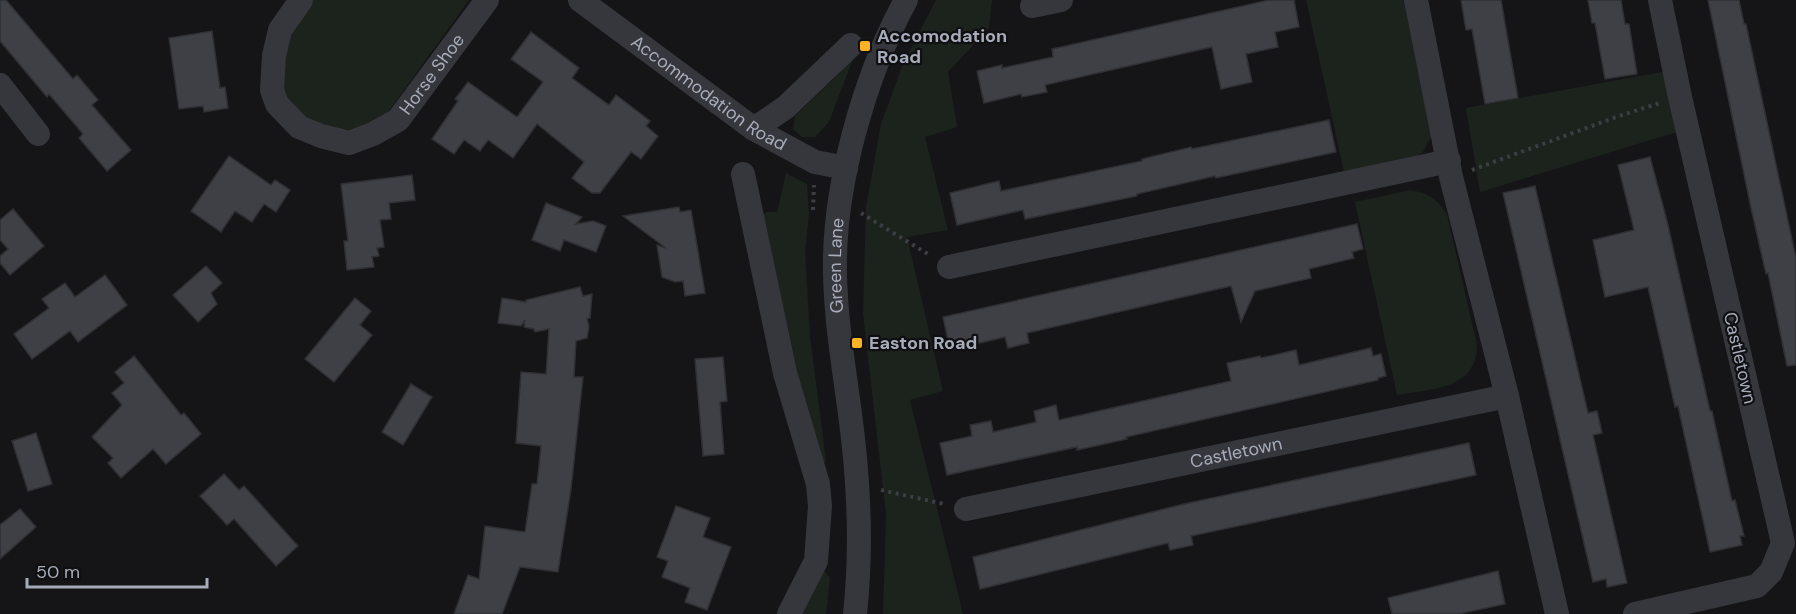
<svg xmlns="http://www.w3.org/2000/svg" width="1796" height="614" font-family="'DM Sans',sans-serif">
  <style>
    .green { fill: #1b231c }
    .building { fill: #3f4045; stroke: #2f2f34; stroke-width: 1.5 }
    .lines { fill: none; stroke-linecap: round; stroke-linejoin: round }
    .path { stroke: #3c3e44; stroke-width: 4; stroke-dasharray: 3 4.5; stroke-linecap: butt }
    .minor { stroke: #36373d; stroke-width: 24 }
    .poi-dot { fill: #feb326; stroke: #101013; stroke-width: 2 }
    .labels { text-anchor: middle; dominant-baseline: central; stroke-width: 4.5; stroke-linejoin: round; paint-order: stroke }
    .poi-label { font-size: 18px; font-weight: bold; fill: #a6acb9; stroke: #101013; text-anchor: start }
    .street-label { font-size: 18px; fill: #a6acb9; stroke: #101013 }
  </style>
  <rect width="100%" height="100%" fill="#151518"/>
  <g class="green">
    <path d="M 310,0 L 469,0 L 389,111 L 369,125 L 334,133 L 314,126 L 283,93 L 288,29 Z"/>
    <path d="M 936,0 L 992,0 L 989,28 L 948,72 L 957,127 L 925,137 L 948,230 L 907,237 L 943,391 L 910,400 L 963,614 L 883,614 L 886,514 L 863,313 L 866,207 L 881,124 L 903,64 Z"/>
    <path d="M 1306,0 L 1409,0 L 1433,133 L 1423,152 L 1414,158 L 1345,176 Z"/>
    <path d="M 856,51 L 829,122 L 815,137 L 802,137 L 793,129 L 795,116 L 838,75 Z"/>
    <path d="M 1667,71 L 1677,132 L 1480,192 L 1466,108 Z"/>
    <path d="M 786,173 L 807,184 L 809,214 L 805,251 L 810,336 L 826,461 L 820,467 L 757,221 L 766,212 L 777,212 Z"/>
    <path d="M 1410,190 C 1428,193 1437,199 1447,214 L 1477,345 C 1477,390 1430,389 1397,395 L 1355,202 Z"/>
    <path d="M 822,568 L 830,578 L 826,614 L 797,614 Z"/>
  </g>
  <g class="building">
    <path d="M 0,0 L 6,0 L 73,79 L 77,75 L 98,100 L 92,105 L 131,150 L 107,171 L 79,138 L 83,134 L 49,94 L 47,97 L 0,41 Z"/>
    <path d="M 1269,0 L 1294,0 L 1299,27 L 1275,32 L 1278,47 L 1246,54 L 1252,82 L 1221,89 L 1212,47 L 1045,85 L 1047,92 L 1022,97 L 1021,94 L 984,103 L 977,71 L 1002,65 L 1002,68 L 1053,57 L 1052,49 Z"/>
    <path d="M 1461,0 L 1501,0 L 1518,98 L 1485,104 L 1472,29 L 1466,30 Z"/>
    <path d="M 1588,0 L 1621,0 L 1625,24 L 1629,24 L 1637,74 L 1605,79 L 1595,23 L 1592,23 Z"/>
    <path d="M 1708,0 L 1739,0 L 1744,24 L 1746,24 L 1796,258 L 1796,365 L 1787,366 L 1768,273 L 1766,274 L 1751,208 Z"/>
    <path d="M 212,31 L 220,88 L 225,87 L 228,108 L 204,112 L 203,106 L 179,109 L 169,38 Z"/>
    <path d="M 531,32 L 579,68 L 572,78 L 609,105 L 616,95 L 650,121 L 646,126 L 658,136 L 641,159 L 631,152 L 600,193 L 592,193 L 572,178 L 584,162 L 537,124 L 513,158 L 488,140 L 480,151 L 464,140 L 454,154 L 432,139 L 458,101 L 455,99 L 468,82 L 517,117 L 543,82 L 511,59 Z"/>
    <path d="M 1329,120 L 1336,152 L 1216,178 L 1215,176 L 1137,194 L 1137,196 L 1025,219 L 1023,210 L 957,225 L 950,193 L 999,181 L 1001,191 L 1142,161 L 1142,159 L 1191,147 L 1192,149 Z"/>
    <path d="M 229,156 L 271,185 L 275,180 L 290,190 L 276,212 L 264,204 L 252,222 L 235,211 L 221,232 L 191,211 Z"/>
    <path d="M 1650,157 L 1667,221 L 1710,411 L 1712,411 L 1732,501 L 1735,500 L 1744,536 L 1740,536 L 1742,545 L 1710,552 L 1678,406 L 1675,407 L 1648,287 L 1605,297 L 1593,240 L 1634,230 L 1618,165 Z"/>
    <path d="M 412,175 L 415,200 L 389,203 L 391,219 L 380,220 L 384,247 L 377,248 L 379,256 L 372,257 L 374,267 L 347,270 L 344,241 L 348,241 L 341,184 Z"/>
    <path d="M 1535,186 L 1588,413 L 1597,411 L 1602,433 L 1593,435 L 1627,583 L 1607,587 L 1606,579 L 1593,582 L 1503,193 Z"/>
    <path d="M 546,203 L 582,217 L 576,224 L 593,221 L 606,226 L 596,252 L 564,240 L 560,251 L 532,240 Z"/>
    <path d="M 679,207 L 680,212 L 691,210 L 705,293 L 685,296 L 683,281 L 675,282 L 662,277 L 657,245 L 666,248 L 623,216 Z"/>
    <path d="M 13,209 L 44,246 L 10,275 L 0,263 L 0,256 L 8,249 L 0,240 L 0,220 Z"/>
    <path d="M 1357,224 L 1363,249 L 1352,252 L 1354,258 L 1309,269 L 1311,278 L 1255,291 L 1241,322 L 1231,286 L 1027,333 L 1029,343 L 1008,348 L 1005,337 L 950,350 L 943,317 Z"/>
    <path d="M 206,266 L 222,283 L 211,293 L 217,304 L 198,322 L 173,295 Z"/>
    <path d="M 105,275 L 127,305 L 78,342 L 70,331 L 32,359 L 14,334 L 49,308 L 42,299 L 65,283 L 75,297 Z"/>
    <path d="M 580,287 L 583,296 L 592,294 L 590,318 L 587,319 L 589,326 L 587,338 L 576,341 L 574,377 L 583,377 L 571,489 L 558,572 L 520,567 L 502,614 L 454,614 L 468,575 L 479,579 L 485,526 L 525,532 L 532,484 L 537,484 L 541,446 L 516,443 L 521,372 L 546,374 L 549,329 L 535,332 L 534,329 L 524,327 L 525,320 L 521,326 L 498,323 L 502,298 L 526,302 L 526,300 Z"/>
    <path d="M 355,298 L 371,311 L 360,325 L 372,335 L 334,382 L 305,359 Z"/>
    <path d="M 1371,348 L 1373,356 L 1381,354 L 1386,376 L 1378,378 L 1378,380 L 1126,437 L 1127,439 L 1077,450 L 1077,447 L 947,475 L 940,443 L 972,436 L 970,425 L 991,421 L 993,432 L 1036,422 L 1034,411 L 1056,405 L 1059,420 L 1231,381 L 1227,363 L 1260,356 L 1261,358 L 1296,350 L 1299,365 Z"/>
    <path d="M 134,356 L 181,415 L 184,413 L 201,434 L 166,464 L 153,449 L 121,478 L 108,463 L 113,458 L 92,437 L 122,405 L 112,393 L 124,383 L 115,372 Z"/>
    <path d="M 723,357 L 727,401 L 720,402 L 724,454 L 703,456 L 695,359 Z"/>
    <path d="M 411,384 L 432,397 L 403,445 L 382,432 Z"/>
    <path d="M 36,433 L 52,484 L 28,491 L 12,441 Z"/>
    <path d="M 1469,443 L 1476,475 L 1191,536 L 1193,545 L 1170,550 L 1168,543 L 980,589 L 973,557 L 1184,504 Z"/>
    <path d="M 224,474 L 239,490 L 244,486 L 298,546 L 276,566 L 234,519 L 227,525 L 200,496 Z"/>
    <path d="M 676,506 L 710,518 L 703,537 L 731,547 L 707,610 L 685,602 L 690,588 L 662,577 L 668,561 L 657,557 Z"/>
    <path d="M 20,509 L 36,527 L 0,559 L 0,525 Z"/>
    <path d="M 1498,571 L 1505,604 L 1459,614 L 1392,614 L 1388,598 Z"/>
  </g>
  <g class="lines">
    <g class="path">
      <path d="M 1472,170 L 1619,116 L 1660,103"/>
      <path d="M 813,210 L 814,185"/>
      <path d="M 861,213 L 931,256"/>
      <path d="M 881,490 L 944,504"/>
    </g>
    <g class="minor">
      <path id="s1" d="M 301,0 L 280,30 L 274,56 L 272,90 L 277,104 L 299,127 L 321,136 L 349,143 L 373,134 L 398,120 L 487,0"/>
      <path id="s2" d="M 580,0 L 754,129 L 815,162 L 846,168"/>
      <path d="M 1416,0 L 1451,177 L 1507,396 L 1557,614"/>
      <path d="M 1032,6 L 1061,0"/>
      <path d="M 0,85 L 38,134"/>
      <path d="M 754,129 L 786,107 L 851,45"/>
      <path d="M 743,174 L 785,373 L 818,484 L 820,506 L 816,561 L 789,614"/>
      <path d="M 949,267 L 1449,161"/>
      <path id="s3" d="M 966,509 L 1507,396"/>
      <path id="s4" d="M 855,614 C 862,549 859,480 850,414 C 844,368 836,322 835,274 C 833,187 864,77 906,0"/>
      <path d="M 1635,614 L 1757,586 L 1771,572 L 1783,543 L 1680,97 L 1660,0"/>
    </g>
  </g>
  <g class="poi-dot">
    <rect x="859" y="40" width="12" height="12" rx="3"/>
    <rect x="851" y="337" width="12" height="12" rx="3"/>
  </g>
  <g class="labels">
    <g class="poi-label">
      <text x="877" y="36">Accomodation<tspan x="877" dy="21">Road</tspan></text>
      <text x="869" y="343">Easton Road</text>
    </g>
    <g class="street-label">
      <text stroke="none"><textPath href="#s1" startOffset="308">Horse Shoe</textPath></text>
      <text stroke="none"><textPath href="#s2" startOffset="159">Accommodation Road</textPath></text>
      <text stroke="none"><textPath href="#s4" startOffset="350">Green Lane</textPath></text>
      <text transform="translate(1740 358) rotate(77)">Castletown</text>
      <text stroke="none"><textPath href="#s3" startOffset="276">Castletown</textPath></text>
    </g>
  </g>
  <path d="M27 578v9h180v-9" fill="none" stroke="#a6acb9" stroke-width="3"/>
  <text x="36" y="578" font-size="18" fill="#a6acb9" stroke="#101013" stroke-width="4.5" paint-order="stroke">50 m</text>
</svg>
